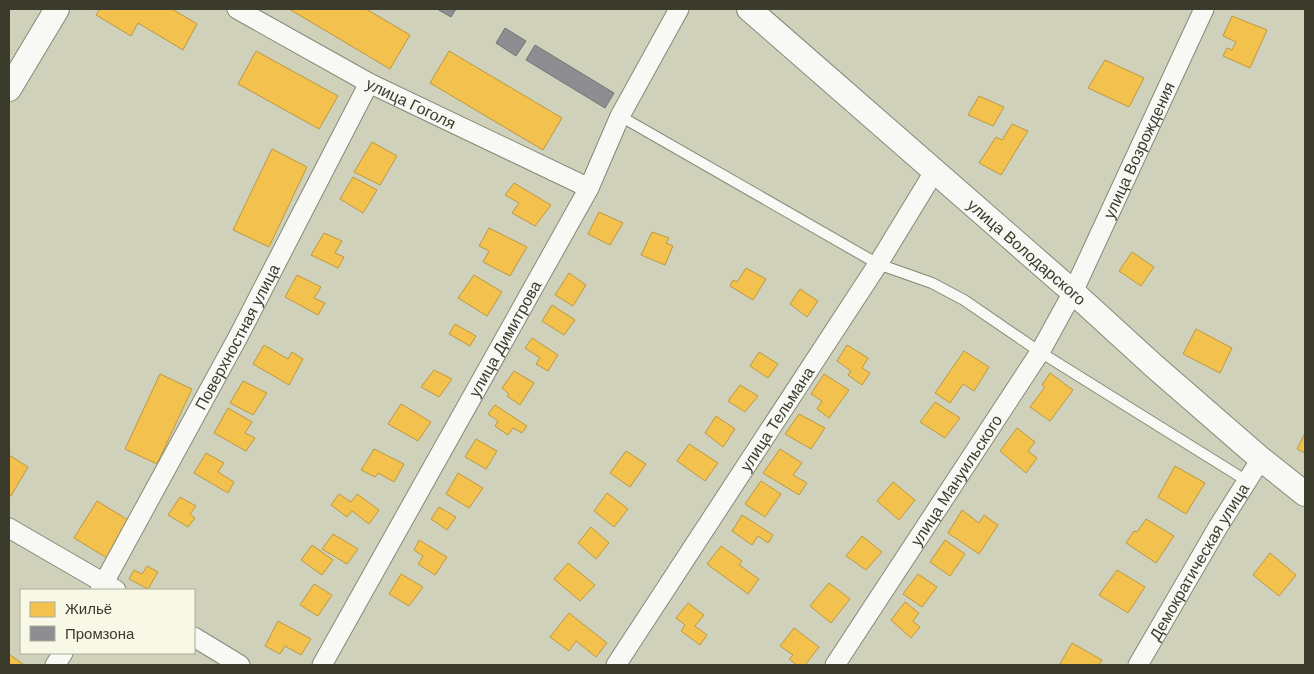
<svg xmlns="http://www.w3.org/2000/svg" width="1314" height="674" font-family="Arial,sans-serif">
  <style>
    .homes { fill: #f2c14e; stroke: #b94 }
    .industry { fill: #8d8d92; stroke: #747473 }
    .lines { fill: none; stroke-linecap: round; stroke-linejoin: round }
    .service-casing { stroke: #878878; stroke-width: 12 }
    .minor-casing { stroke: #878878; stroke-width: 21 }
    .tertiary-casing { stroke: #878878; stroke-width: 26 }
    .service { stroke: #f8f8f5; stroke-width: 10 }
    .minor { stroke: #f8f8f5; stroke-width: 19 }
    .tertiary { stroke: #f8f8f5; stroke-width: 24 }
    .labels { text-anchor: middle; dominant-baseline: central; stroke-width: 5; stroke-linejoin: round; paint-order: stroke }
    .street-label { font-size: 16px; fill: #3b3b2c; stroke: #f7f8e5 }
  </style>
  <rect width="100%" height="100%" fill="#d0d1bb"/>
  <g class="homes">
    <path d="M 100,9 L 172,9 L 197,24 L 183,50 L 138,23 L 131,36 L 96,15 Z"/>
    <path d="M 289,9 L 366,9 L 410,35 L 390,69 Z"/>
    <path d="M 1232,16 L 1267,30 L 1250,68 L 1223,56 L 1227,48 L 1232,50 L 1236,42 L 1223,36 Z"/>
    <path d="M 256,51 L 338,96 L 319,129 L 238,84 Z"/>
    <path d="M 449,51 L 562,118 L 543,150 L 430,83 Z"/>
    <path d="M 1105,60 L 1144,78 L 1129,107 L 1088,88 Z"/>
    <path d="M 979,96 L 1004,107 L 993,126 L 968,115 Z"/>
    <path d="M 1012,124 L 1028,131 L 1001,175 L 979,163 L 996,137 L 1002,140 Z"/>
    <path d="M 372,142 L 397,156 L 380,185 L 354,172 Z"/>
    <path d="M 272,149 L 307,167 L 269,247 L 233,230 Z"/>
    <path d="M 353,177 L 377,190 L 363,213 L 340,199 Z"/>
    <path d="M 514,183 L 551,205 L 535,226 L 512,213 L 519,203 L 505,195 Z"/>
    <path d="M 599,212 L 623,223 L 610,245 L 588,234 Z"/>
    <path d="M 489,228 L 527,247 L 510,276 L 483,262 L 489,251 L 479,246 Z"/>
    <path d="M 652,232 L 669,238 L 666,243 L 673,246 L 665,265 L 641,255 Z"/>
    <path d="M 324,233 L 342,241 L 335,253 L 344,257 L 338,268 L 311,255 Z"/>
    <path d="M 1132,252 L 1154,267 L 1141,286 L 1119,271 Z"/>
    <path d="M 746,268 L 766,279 L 753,300 L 730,286 L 733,280 L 737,282 Z"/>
    <path d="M 569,273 L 586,285 L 573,306 L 555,295 Z"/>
    <path d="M 297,275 L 321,287 L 314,298 L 325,303 L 318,315 L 285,297 Z"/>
    <path d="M 474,275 L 502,292 L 487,316 L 458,298 Z"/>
    <path d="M 800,289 L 818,301 L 807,317 L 790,304 Z"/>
    <path d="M 552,305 L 575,320 L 564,335 L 542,321 Z"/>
    <path d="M 455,324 L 476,336 L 470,346 L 449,334 Z"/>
    <path d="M 1196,329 L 1232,348 L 1220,373 L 1183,354 Z"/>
    <path d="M 532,338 L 558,355 L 548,371 L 536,364 L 540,358 L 525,348 Z"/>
    <path d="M 264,345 L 288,359 L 292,352 L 303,359 L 289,385 L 253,364 Z"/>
    <path d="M 847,345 L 868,358 L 862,368 L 870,373 L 862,385 L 848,375 L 851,371 L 837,361 Z"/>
    <path d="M 964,351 L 989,367 L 974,391 L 963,384 L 950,403 L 935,393 Z"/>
    <path d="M 759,352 L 778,364 L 768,378 L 750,366 Z"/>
    <path d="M 434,370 L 452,379 L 439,397 L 421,387 Z"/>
    <path d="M 514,371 L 534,383 L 520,405 L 507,396 L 509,394 L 502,388 Z"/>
    <path d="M 1050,373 L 1073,390 L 1050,421 L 1030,407 L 1045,387 L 1042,385 Z"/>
    <path d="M 160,374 L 192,389 L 157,464 L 125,449 Z"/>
    <path d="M 824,374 L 849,390 L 829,418 L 817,409 L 822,401 L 811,394 Z"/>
    <path d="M 243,381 L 267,393 L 253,415 L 230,403 Z"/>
    <path d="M 740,385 L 758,396 L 745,412 L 728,401 Z"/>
    <path d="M 935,402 L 960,418 L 945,438 L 920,422 Z"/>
    <path d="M 401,404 L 431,422 L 418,441 L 388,424 Z"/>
    <path d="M 495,405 L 527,426 L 522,433 L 513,428 L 508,435 L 495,426 L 498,421 L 488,414 Z"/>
    <path d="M 228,408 L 252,422 L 245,433 L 255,438 L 246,451 L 214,433 Z"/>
    <path d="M 799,414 L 825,428 L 811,449 L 785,434 Z"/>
    <path d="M 716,416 L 735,429 L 723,447 L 705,433 Z"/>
    <path d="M 1017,428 L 1035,442 L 1028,451 L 1037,458 L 1026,473 L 1000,451 Z"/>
    <path d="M 1305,433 L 1305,453 L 1297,449 Z"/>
    <path d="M 476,439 L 497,451 L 486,469 L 465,457 Z"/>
    <path d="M 689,444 L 718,463 L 705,481 L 677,461 Z"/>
    <path d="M 374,449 L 404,464 L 394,482 L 378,473 L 375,477 L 361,470 Z"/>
    <path d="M 780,449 L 802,463 L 793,475 L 807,483 L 799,495 L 763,473 Z"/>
    <path d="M 626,451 L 646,464 L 630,487 L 610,473 Z"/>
    <path d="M 206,453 L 224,463 L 218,472 L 234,482 L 228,493 L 194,473 Z"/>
    <path d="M 9,455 L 28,467 L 11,496 L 9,495 Z"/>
    <path d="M 1175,466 L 1205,483 L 1186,514 L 1158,497 Z"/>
    <path d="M 458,473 L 483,488 L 469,508 L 446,494 Z"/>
    <path d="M 761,481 L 781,494 L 765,517 L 745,504 Z"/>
    <path d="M 893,482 L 915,500 L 899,520 L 877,501 Z"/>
    <path d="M 607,493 L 628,509 L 614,527 L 594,511 Z"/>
    <path d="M 339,494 L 351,502 L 357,494 L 379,510 L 369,524 L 352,511 L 347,517 L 331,505 Z"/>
    <path d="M 180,497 L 196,506 L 190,514 L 195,518 L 188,527 L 168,515 Z"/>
    <path d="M 97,501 L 130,521 L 107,558 L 74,538 Z"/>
    <path d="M 439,507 L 456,517 L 447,530 L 431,519 Z"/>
    <path d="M 962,510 L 979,523 L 984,515 L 998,525 L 979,554 L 948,533 Z"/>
    <path d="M 742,515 L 773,535 L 768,543 L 758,536 L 752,545 L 732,531 Z"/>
    <path d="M 1146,519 L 1174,536 L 1156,563 L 1126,543 L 1134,531 L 1137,532 Z"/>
    <path d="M 591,527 L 609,543 L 596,559 L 578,543 Z"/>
    <path d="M 333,534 L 358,549 L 347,564 L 322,549 Z"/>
    <path d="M 862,536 L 882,552 L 866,570 L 846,556 Z"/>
    <path d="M 419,540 L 447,557 L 435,575 L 418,564 L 423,556 L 414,550 Z"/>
    <path d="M 945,540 L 965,554 L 950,576 L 930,562 Z"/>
    <path d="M 312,545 L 333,560 L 322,575 L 301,560 Z"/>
    <path d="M 721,546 L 742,561 L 739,565 L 759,579 L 748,594 L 707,564 Z"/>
    <path d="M 1270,553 L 1296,575 L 1279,596 L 1253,575 Z"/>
    <path d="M 568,563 L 595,585 L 580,601 L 554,579 Z"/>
    <path d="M 147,566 L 158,572 L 148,589 L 129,579 L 134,570 L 142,574 Z"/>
    <path d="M 1117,570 L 1145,587 L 1128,613 L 1099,595 Z"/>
    <path d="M 401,574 L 423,587 L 409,606 L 389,594 Z"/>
    <path d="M 918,574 L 937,587 L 922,607 L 903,594 Z"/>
    <path d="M 829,583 L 850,599 L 831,623 L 810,606 Z"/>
    <path d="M 314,584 L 332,595 L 318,616 L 300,605 Z"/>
    <path d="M 905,602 L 919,613 L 913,621 L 920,627 L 911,638 L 891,620 Z"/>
    <path d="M 688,603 L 704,615 L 695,626 L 707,635 L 700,645 L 681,631 L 685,625 L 676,618 Z"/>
    <path d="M 569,613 L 607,643 L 596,657 L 576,641 L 569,651 L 550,637 Z"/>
    <path d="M 278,621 L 311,639 L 301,655 L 285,646 L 280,654 L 265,646 Z"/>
    <path d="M 794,628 L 819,647 L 805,665 L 797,665 L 789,659 L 793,655 L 780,646 Z"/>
    <path d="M 1072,643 L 1102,660 L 1099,665 L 1062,665 L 1060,664 Z"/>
    <path d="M 9,654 L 24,665 L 9,665 Z"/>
  </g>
  <g class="industry">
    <path d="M 437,9 L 456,9 L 451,17 Z"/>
    <path d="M 505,28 L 526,41 L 516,56 L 496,43 Z"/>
    <path d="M 535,45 L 614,93 L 605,108 L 526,60 Z"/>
  </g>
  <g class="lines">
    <defs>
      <path id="service" d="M 620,116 L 878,264 L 932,283 L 964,300 L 1040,352 L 1247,481"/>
      <g id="minor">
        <path id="s1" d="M 237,9 L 369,83 L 589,188"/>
        <path d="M 9,528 L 116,590"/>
        <path id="s2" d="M 100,590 L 238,337 L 369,83"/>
        <path d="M 194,637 L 240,665"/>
        <path d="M 55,665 L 63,653"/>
        <path id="s3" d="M 322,665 L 589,188 L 620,116 L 679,9"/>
        <path id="s4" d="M 616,665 L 878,264 L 934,172"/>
        <path id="s5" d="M 835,665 L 1040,352 L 1073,292 L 1204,9"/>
        <path id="s6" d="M 1138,665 L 1218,527 L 1261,459"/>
      </g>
      <g id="tertiary">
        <path id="s7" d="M 749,9 L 1073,292 L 1154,366 L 1261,459 L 1305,494"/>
        <path d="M 9,89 L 57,9"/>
      </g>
    </defs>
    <use href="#service" class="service-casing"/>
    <use href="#minor" class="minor-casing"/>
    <use href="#tertiary" class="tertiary-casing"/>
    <use href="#service" class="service"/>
    <use href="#minor" class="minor"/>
    <use href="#tertiary" class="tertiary"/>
  </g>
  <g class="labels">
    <g class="street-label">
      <text stroke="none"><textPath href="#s1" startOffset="198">улица Гоголя</textPath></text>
      <text stroke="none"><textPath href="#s5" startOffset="599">улица Возрождения</textPath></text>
      <text stroke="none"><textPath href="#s7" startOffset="369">улица Володарского</textPath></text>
      <text stroke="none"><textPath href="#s2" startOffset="288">Поверхностная улица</textPath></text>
      <text stroke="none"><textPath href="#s3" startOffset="374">улица Димитрова</textPath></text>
      <text stroke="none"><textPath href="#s4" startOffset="294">улица Тельмана</textPath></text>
      <text stroke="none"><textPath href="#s5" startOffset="221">улица Мануильского</textPath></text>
      <text stroke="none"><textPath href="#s6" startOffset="120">Демократическая улица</textPath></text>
    </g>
  </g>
  <rect width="1314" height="674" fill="none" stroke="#3b3b2c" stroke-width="20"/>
  <rect x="20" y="589" width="175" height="65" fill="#f7f8e5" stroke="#acac9b"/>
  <rect x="30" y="602" width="25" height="15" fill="#f2c14e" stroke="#acac9b"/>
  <text x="65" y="614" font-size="15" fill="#3b3b2c">Жильё</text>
  <rect x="30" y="626" width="25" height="15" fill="#8d8d92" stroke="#acac9b"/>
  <text x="65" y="639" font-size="15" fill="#3b3b2c">Промзона</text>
</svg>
